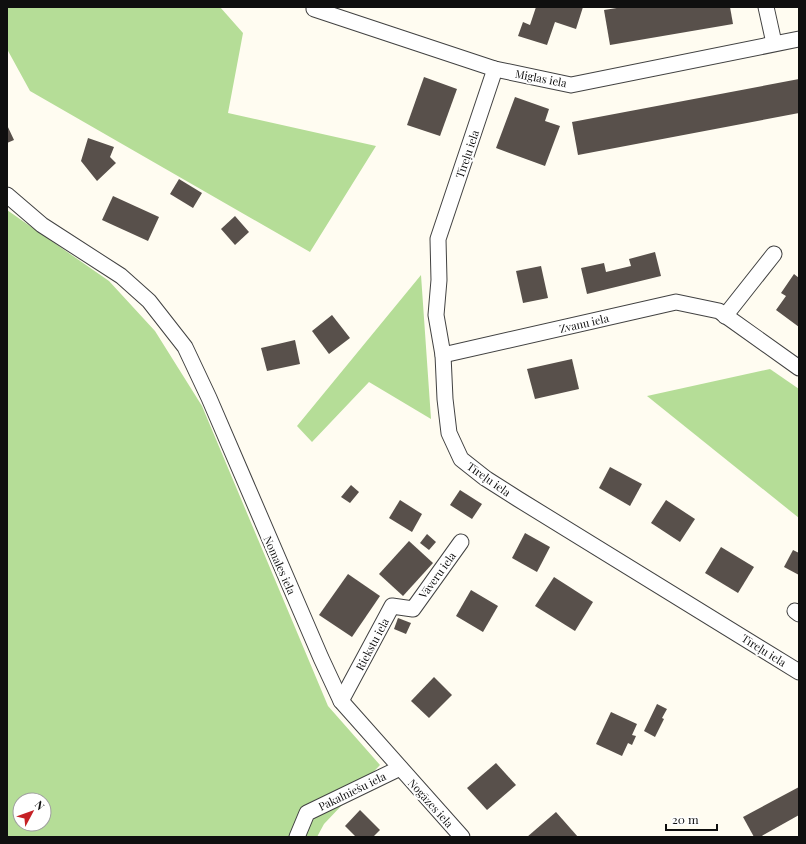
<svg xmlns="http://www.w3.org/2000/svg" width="806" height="844" font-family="'Playfair Display',serif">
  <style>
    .forest { fill: #b5dd97; fill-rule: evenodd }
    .building { fill: #58504b }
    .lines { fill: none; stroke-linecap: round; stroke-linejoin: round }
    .minor-casing { stroke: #424242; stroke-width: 17 }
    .minor { stroke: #fff; stroke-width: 15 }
    .labels { text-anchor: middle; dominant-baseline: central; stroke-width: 4; stroke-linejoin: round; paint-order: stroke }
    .street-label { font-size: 11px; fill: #0f0f0f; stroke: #fff }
  </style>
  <rect width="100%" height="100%" fill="#fffcf1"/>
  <g class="forest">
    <path d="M 7,7 L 220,7 L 243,33 L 228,113 L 376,146 L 310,252 L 30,91 L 7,49 Z"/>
    <path d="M 7,210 L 109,281 L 155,331 L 202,406 L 328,706 L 380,765 L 324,824 L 317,837 L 7,837 ZM 20,800 L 44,800 L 44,824 L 20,824 Z"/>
    <path d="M 421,275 L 431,419 L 369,382 L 312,442 L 297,426 Z"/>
    <path d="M 770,369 L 799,389 L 799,518 L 647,396 Z"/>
  </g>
  <g class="building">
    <path d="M 536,7 L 583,7 L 576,29 L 555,22 L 547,45 L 518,36 L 523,22 L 530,25 Z"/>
    <path d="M 623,7 L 730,7 L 733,24 L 610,45 L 604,10 Z"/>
    <path d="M 424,77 L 457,89 L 440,136 L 407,125 Z"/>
    <path d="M 799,79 L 799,113 L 578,155 L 572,122 Z"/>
    <path d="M 515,97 L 549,109 L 545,121 L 560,126 L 545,166 L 496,148 Z"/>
    <path d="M 7,125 L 14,140 L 7,143 Z"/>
    <path d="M 88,138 L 114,147 L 110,157 L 116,163 L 97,181 L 81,161 Z"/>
    <path d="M 179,179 L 202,193 L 193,208 L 170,194 Z"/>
    <path d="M 113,196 L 159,217 L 148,241 L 102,220 Z"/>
    <path d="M 235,216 L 249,232 L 235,245 L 221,229 Z"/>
    <path d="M 655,252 L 661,276 L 587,294 L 581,268 L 604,263 L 606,272 L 631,266 L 629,259 Z"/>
    <path d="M 541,266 L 548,298 L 523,303 L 516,271 Z"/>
    <path d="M 794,274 L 799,278 L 799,327 L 776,310 L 786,296 L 781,293 Z"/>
    <path d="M 332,315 L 350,338 L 329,354 L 312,331 Z"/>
    <path d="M 295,340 L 300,364 L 267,371 L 261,348 Z"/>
    <path d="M 572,359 L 579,389 L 535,399 L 527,369 Z"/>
    <path d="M 610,467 L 642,484 L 630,506 L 599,488 Z"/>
    <path d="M 351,485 L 359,492 L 350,503 L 341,497 Z"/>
    <path d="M 460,490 L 482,504 L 472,519 L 450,505 Z"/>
    <path d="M 400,500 L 422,514 L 412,532 L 389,518 Z"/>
    <path d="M 666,500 L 695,519 L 680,542 L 651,523 Z"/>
    <path d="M 525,533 L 550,547 L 537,572 L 512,558 Z"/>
    <path d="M 427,534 L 436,542 L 429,550 L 420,543 Z"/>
    <path d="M 409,541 L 433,563 L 403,596 L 379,574 Z"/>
    <path d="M 721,547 L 754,567 L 738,593 L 705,573 Z"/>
    <path d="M 793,550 L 799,553 L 799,575 L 784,567 Z"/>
    <path d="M 348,574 L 380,596 L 352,637 L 319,615 Z"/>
    <path d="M 554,577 L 593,602 L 575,631 L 535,606 Z"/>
    <path d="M 471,590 L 498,606 L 483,632 L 456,616 Z"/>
    <path d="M 398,618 L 411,623 L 406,634 L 394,629 Z"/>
    <path d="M 434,677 L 452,695 L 429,718 L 411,701 Z"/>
    <path d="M 657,704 L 667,709 L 662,718 L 664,719 L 655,737 L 644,731 Z"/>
    <path d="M 611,712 L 637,724 L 632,735 L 636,736 L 632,745 L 628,743 L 622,756 L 596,744 Z"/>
    <path d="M 496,763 L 516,785 L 487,810 L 467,788 Z"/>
    <path d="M 799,787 L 799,815 L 760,837 L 754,837 L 743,817 Z"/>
    <path d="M 360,810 L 380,830 L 373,837 L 356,837 L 345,826 Z"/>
    <path d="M 556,812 L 578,837 L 527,837 Z"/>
  </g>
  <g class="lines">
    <defs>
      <g id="minor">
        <path d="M 766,7 L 774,43"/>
        <path d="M 314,9 L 495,69 L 571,85 L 799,39"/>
        <path d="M 495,69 L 438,239 L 439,280 L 436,315 L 443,355 L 445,399 L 449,433 L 461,459 L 485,478 L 518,499 L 799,672"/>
        <path d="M 7,195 L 42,225 L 121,276 L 149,301 L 185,347 L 209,398 L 321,658 L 341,701 L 462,837"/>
        <path d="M 725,316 L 774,254"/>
        <path d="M 443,355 L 676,302 L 719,311 L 799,368"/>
        <path d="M 795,611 L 799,614"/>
        <path d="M 341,701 L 392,606 L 413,609 L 461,542"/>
        <path d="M 297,837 L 307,813 L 400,768"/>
      </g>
    </defs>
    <use href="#minor" class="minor-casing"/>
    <use href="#minor" class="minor"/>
  </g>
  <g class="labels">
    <g class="street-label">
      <text transform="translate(541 78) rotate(11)">Miglas iela</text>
      <text transform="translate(467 154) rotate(-71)">Tīreļu iela</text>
      <text transform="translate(584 323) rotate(-13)">Zvanu iela</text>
      <text transform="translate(489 479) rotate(35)">Tīreļu iela</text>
      <text transform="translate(280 565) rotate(66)">Nomales iela</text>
      <text transform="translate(437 575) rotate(-54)">Vāveru iela</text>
      <text transform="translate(372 644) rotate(-62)">Riekstu iela</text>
      <text transform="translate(764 650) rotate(32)">Tīreļu iela</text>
      <text transform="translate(352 791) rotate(-26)">Pakalniešu iela</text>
      <text transform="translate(431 803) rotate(48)">Nogāzes iela</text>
    </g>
  </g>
  <rect width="806" height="844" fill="none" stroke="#0f0f0f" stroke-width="16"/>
  <g transform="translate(32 812) rotate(49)"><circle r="19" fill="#ffffff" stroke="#9f9f9f"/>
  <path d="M0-3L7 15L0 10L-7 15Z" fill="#c52125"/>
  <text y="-6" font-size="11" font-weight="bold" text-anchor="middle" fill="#0f0f0f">N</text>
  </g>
  <path d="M666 824v6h51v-6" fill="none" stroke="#0f0f0f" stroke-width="2"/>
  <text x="672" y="824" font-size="12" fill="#0f0f0f" stroke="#ffffff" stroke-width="3" paint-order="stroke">20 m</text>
</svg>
